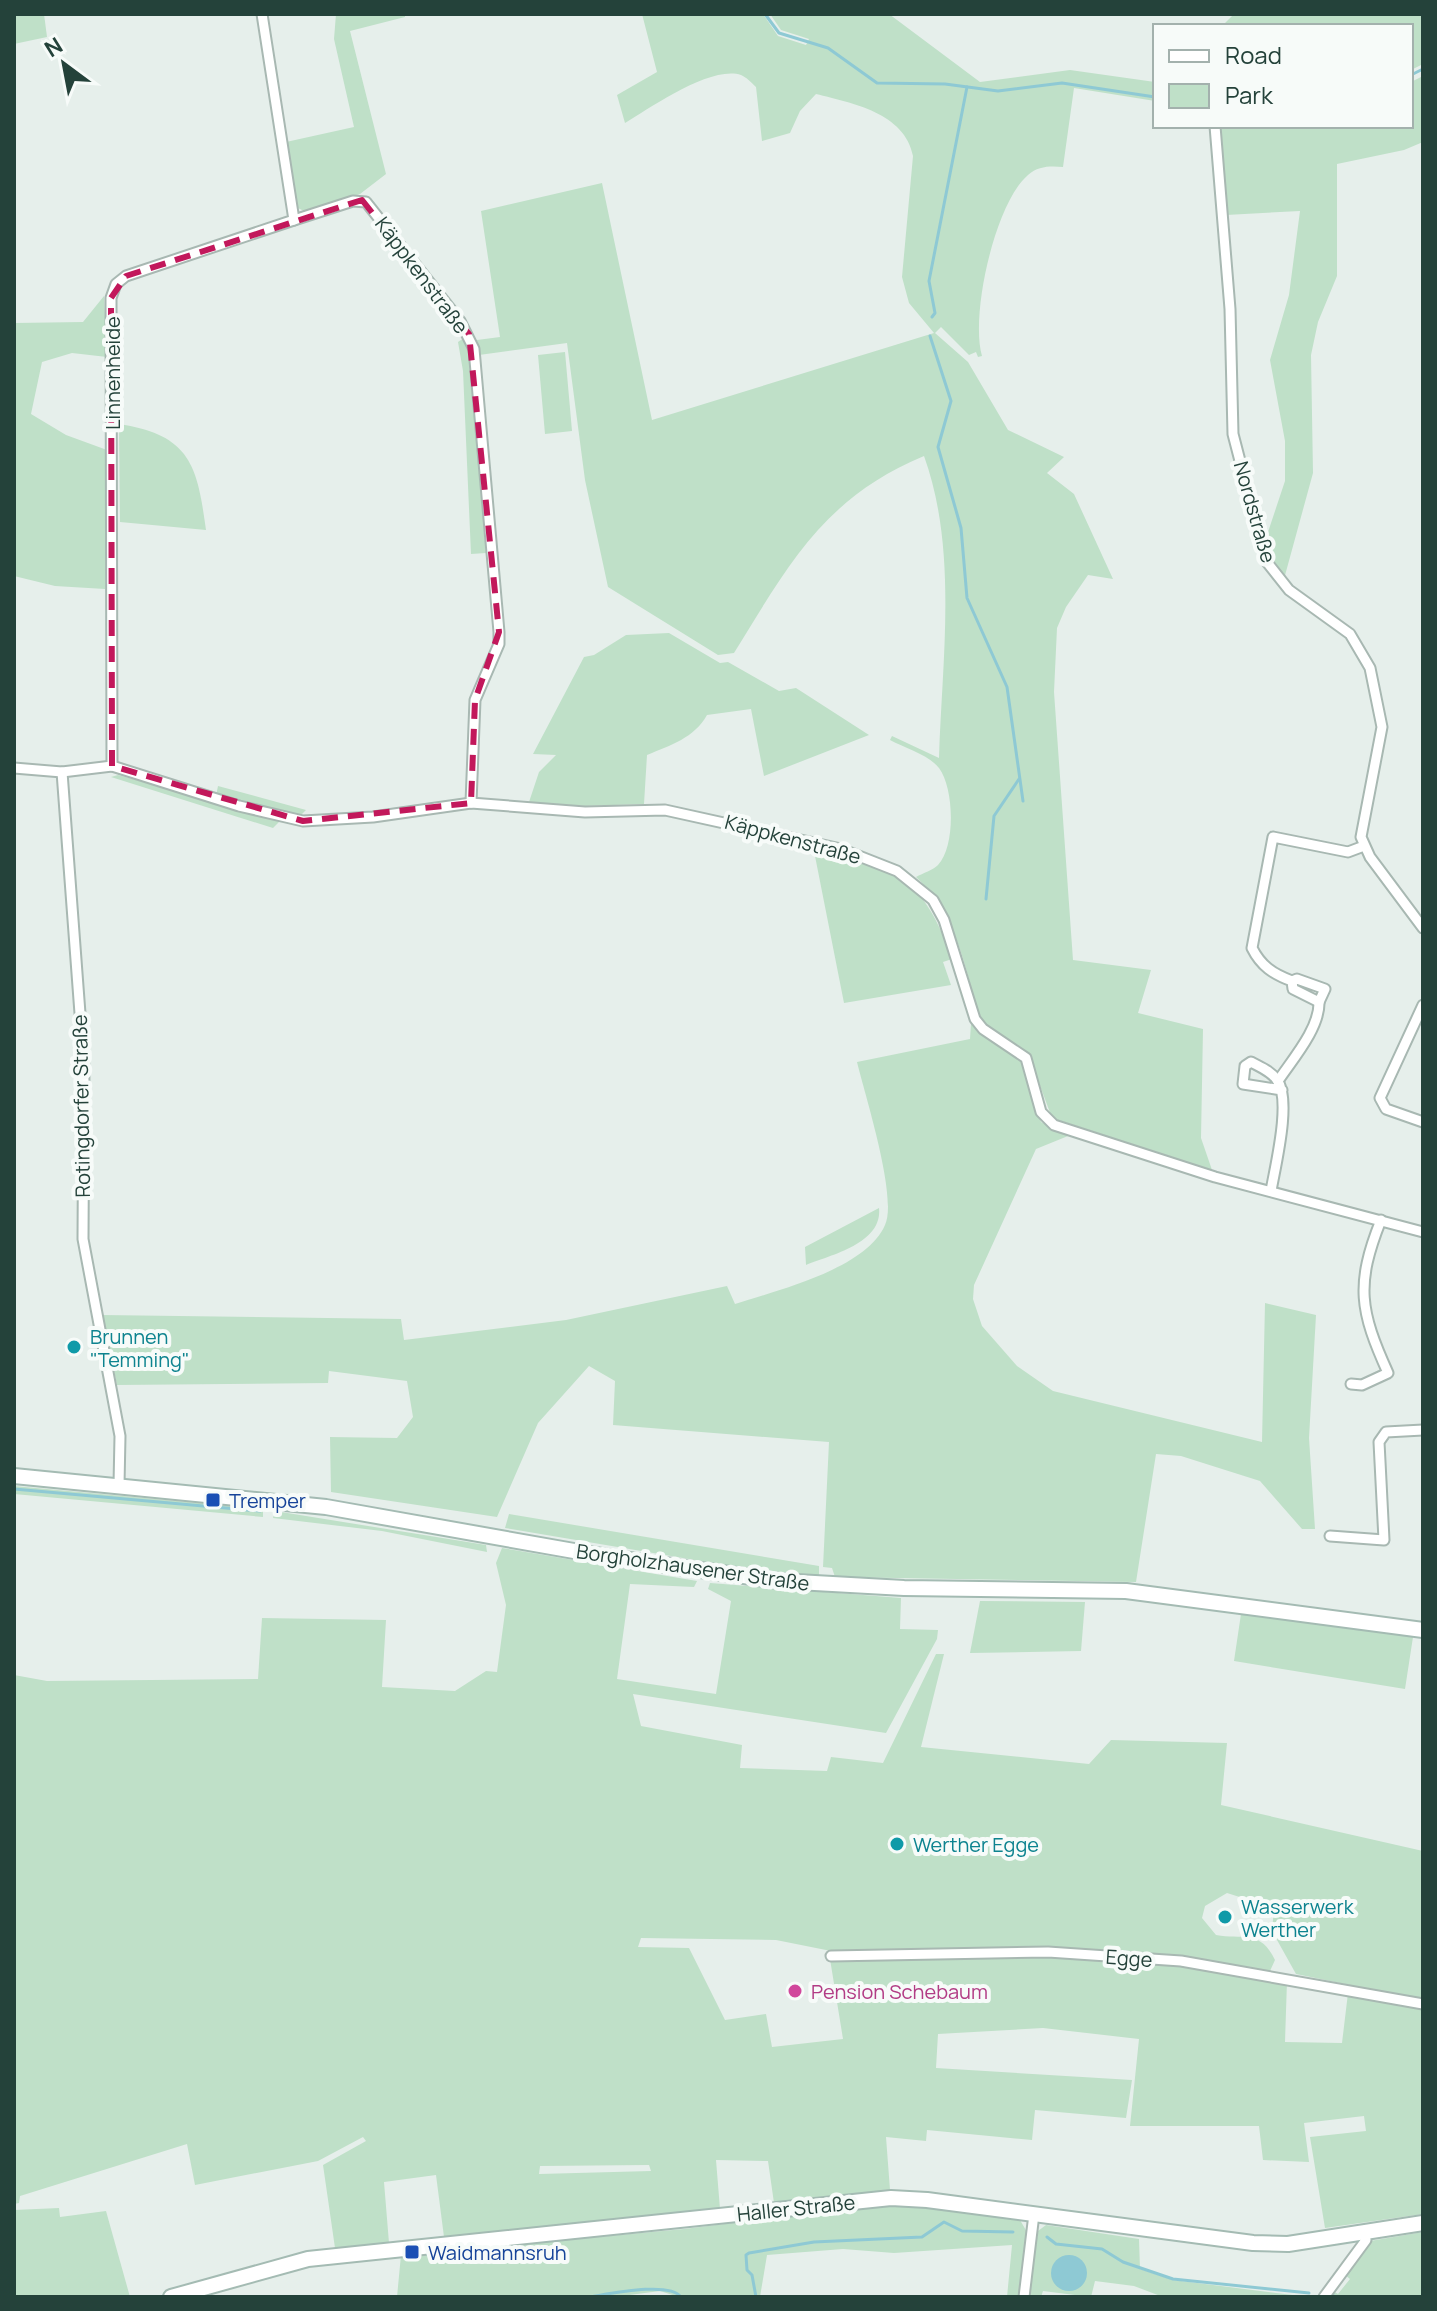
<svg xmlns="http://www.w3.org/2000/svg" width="1437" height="2311" font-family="Manrope,sans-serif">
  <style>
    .green { fill: #bfe0c8; fill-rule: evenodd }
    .water { fill: #8ec9d4 }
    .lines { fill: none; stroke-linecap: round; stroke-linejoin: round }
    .stream { stroke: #8ec9d4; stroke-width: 3 }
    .street-casing { stroke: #a8b8b2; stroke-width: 13 }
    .secondary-casing { stroke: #a4bbb3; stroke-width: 18 }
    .street { stroke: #fff; stroke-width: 9 }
    .secondary { stroke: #fff; stroke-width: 14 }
    .marked { fill: none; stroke: #c2185b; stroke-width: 6; stroke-dasharray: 16 10; stroke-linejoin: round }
    .culture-dot { fill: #0f9aa8; stroke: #f7fbf9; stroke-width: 3 }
    .transit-dot { fill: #1a4fb4; stroke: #f7fbf9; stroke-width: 3 }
    .hotel-dot { fill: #d1479c; stroke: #f7fbf9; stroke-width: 3 }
    .labels { text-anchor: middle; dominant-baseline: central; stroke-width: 8; stroke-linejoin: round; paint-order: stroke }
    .street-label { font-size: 20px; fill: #24423a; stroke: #f7fbf9 }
    .culture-label { font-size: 20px; fill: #0d838f; stroke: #f7fbf9; text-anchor: start }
    .transit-label { font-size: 20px; fill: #164399; stroke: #f7fbf9; text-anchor: start }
    .hotel-label { font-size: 20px; fill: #b23c85; stroke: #f7fbf9; text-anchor: start }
  </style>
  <rect width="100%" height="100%" fill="#e6efeb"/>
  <g class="green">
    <path d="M 14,14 L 44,14 L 47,37 L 14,44 Z"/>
    <path d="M 336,14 L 405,14 L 405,17 L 350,31 L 386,174 L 360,194 L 306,212 L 298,208 L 286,142 L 354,127 L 334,39 Z"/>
    <path d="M 642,14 L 763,14 L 778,36 L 806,45 L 809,39 L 781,30 L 770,14 L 889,14 L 980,82 L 1070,70 L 1155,82 L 1155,101 L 1074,88 L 1063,167 C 1050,166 1038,166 1028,175 C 995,203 970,315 982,356 L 978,357 L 976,352 L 969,355 L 941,327 L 935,333 L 968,362 L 1008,430 L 1064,457 L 1047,473 L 1074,494 L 1113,579 L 1088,575 L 1066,607 L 1057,628 L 1054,692 L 1073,960 L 1151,970 L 1138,1013 L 1203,1029 L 1201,1138 L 1212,1170 L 1052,1118 L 1029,1056 L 985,1025 L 979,1017 C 965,966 956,914 916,877 C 923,873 933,870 938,865 C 956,846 954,788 939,768 C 929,755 905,748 890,740 L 892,736 L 939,758 C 942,660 958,550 924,456 C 823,498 788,566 734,653 L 718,655 L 608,587 L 585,480 L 567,343 L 479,355 L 477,340 L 500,337 L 481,211 L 602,183 L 652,420 L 934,333 L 909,303 L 902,277 L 913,156 C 905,113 852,103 816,94 L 800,111 L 790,133 L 762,141 L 756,87 C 752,83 746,77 741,75 C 711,65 650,108 625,123 L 617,95 L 657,72 Z"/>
    <path d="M 1234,14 L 1423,14 L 1423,64 L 1411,70 L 1411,26 L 1222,26 Z"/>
    <path d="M 1423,76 L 1423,142 L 1404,150 L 1337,164 L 1337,276 L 1318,322 L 1311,355 L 1313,473 L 1284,579 L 1269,559 L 1264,544 L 1285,481 L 1285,441 L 1270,360 L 1289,295 L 1300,211 L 1226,215 L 1221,126 L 1411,126 L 1411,82 Z"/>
    <path d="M 104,296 L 107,357 L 72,353 L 42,362 L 31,414 L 66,435 L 107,450 L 105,589 L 55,586 L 14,576 L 14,323 L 83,322 Z"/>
    <path d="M 464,338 L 468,348 L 486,553 L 471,554 L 463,371 L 458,342 Z"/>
    <path d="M 565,352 L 572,431 L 545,434 L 538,355 Z"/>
    <path d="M 119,424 C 191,435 197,466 206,530 L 120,522 Z"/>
    <path d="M 669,633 L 720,663 L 728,662 L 779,691 L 796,688 L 869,735 L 764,776 L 751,709 L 707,715 C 694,738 671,745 647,755 L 644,804 L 585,806 L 529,802 L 539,772 L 556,755 L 533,754 L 584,657 L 594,655 L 626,635 Z"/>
    <path d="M 118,775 L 281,820 L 273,828 L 111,777 Z"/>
    <path d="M 218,786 L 306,810 L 301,815 L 216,796 Z"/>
    <path d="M 819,847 C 897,867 925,880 952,959 L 943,962 L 951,985 L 844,1003 L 815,856 Z"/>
    <path d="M 971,1024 L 1023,1059 L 1041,1122 L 1068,1136 L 1036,1149 L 974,1285 L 973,1299 L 982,1326 L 1017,1366 L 1053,1391 L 1262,1442 L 1265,1303 L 1316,1315 L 1309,1438 L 1315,1529 L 1302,1529 L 1260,1481 L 1181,1456 L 1156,1454 L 1136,1582 L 835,1577 L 832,1568 L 823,1567 L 829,1442 L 613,1425 L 615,1381 L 589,1366 L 538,1423 L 497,1517 L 331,1492 L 330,1437 L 397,1438 L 413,1417 L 407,1381 L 329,1371 L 328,1383 L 117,1385 L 102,1315 L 401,1319 L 404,1340 L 566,1320 L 727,1286 L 735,1304 C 778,1290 866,1269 885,1225 C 898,1198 865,1095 857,1062 L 970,1039 Z"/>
    <path d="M 879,1208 C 883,1243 831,1255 806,1265 L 805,1247 Z"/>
    <path d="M 14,1486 L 263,1509 L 263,1517 L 14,1494 Z"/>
    <path d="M 275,1511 L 486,1545 L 487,1552 L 382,1531 L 273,1518 Z"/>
    <path d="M 509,1514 L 819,1566 L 819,1576 L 742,1568 L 505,1528 Z"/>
    <path d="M 502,1548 L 697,1581 L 694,1587 L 630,1584 L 617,1679 L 716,1694 L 731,1601 L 708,1589 L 710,1583 L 901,1598 L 900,1629 L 938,1630 L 937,1639 L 886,1733 L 633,1694 L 641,1726 L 742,1745 L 740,1768 L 827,1771 L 831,1757 L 883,1763 L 936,1654 L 944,1654 L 921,1747 L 1089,1764 L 1111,1740 L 1227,1743 L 1221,1805 L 1423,1851 L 1423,2000 L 1296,1974 L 1272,1931 L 1274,1908 L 1227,1893 L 1205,1906 L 1202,1918 L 1216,1935 C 1244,1940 1260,1929 1275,1960 L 1270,1971 L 1181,1957 L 831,1951 L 776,1940 L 641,1938 L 638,1947 L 689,1948 L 725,2020 L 766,2014 L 772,2047 L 843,2039 L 830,1959 L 1048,1956 L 1180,1965 L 1287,1981 L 1285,2042 L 1342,2043 L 1348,1993 L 1423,2007 L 1423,2214 L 1325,2228 L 1310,2137 L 1366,2131 L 1364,2116 L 1304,2123 L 1309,2162 L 1263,2160 L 1259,2126 L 1130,2126 L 1139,2039 L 1043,2028 L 938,2034 L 936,2068 L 1132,2080 L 1126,2118 L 1035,2110 L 1032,2140 L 927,2130 L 926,2141 L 886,2137 L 890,2190 L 774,2203 L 768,2161 L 716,2160 L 720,2209 L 444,2237 L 436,2175 L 384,2182 L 389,2243 L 335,2248 L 323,2165 L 366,2141 L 363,2137 L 318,2161 L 195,2185 L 187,2144 L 20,2196 L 19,2203 L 14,2204 L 14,1675 L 47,1681 L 258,1679 L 262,1618 L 386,1620 L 382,1687 L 455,1691 L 486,1671 L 497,1672 L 506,1605 L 496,1563 ZM 649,2165 L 651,2171 L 539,2174 L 540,2166 Z"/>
    <path d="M 980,1601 L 1085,1602 L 1081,1651 L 970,1653 Z"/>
    <path d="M 1241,1614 L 1413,1637 L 1405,1689 L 1234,1661 Z"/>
    <path d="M 878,2205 L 925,2205 L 1020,2220 L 1027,2232 L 1018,2297 L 1007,2297 L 1012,2245 L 894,2253 L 843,2249 L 767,2255 L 760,2297 L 679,2297 L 660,2291 L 614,2297 L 397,2297 L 401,2255 L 684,2229 Z"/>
    <path d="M 59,2208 L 60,2217 L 106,2211 L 130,2297 L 14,2297 L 14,2210 Z"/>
    <path d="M 1046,2225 L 1139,2239 L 1140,2269 L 1173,2280 L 1309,2297 L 1163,2297 L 1134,2286 L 1095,2281 L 1091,2297 L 1043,2291 L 1041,2297 L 1029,2297 L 1038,2231 Z"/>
    <path d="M 1423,2232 L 1423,2297 L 1328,2297 L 1333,2291 L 1338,2294 L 1350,2279 L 1345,2275 L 1370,2241 Z"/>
  </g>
  <circle class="water" cx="1069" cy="2273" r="18"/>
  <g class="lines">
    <g class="stream">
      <path d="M 765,14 L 779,33 L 828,48 L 877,83 L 945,84 L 998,91 L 1062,83 L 1155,97"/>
      <path d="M 1411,75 L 1423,69"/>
      <path d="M 932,317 L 935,313 L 929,281 L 967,87"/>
      <path d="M 930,336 L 951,401 L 938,447 L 961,528 L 967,598 L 1007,687 L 1023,801"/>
      <path d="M 986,899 L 994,816 L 1019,779"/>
      <path d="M 14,1489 L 260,1511"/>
      <path d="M 1047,2237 L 1056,2244 L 1102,2249 L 1123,2262 L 1173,2279 L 1309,2293"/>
      <path d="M 1334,2296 L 1336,2297"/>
      <path d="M 589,2297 C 609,2294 669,2281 681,2297"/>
      <path d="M 756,2297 L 752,2275 L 747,2270 L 746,2255 L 749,2253 L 814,2242 L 922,2237 L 944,2222 L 962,2231 L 1013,2232"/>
    </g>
    <defs>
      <g id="street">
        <path d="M 1215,126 L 1230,309 L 1233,434 L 1266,561 L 1289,590 L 1350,634 L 1370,668 L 1382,727 L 1361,837 L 1370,857 L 1423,928"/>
        <path d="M 294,220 L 353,201 L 366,202 L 460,321 L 474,349 L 499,632 L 499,644 L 475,700 L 471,803"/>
        <path d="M 112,766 L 111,298 L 116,284 L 126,276 L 294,220 L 262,14"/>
        <path d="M 14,768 L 62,772 L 112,766 L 239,806 L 303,821 L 373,817 L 471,803 L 585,812 L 665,810 L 841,849 L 897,871 L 933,900 L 944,920 L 975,1019 L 983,1029 L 1026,1058 L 1041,1112 L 1054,1125 L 1215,1177 L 1423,1232"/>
        <path d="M 62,772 L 84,1067 L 83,1239 L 120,1436 L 119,1485"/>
        <path d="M 1292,981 L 1297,979 L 1325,989 L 1319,1002 L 1293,989 L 1292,981 C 1273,974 1261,966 1252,948 L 1273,837 L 1348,852 L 1364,846"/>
        <path d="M 1423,1005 L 1380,1098 L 1386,1109 L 1423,1122"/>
        <path d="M 1278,1081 C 1292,1060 1320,1028 1319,1002"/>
        <path d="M 1271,1191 C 1275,1167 1292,1100 1277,1080 C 1271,1071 1260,1067 1251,1062 L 1245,1066 L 1243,1084 L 1282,1090"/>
        <path d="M 1351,1384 L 1362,1385 L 1388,1373 C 1360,1311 1355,1285 1381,1220"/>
        <path d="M 1330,1536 L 1384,1540 L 1379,1442 L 1386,1432 L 1423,1430"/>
        <path d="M 831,1956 L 1048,1952 L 1181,1961 L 1423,2004"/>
        <path d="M 1024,2297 L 1034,2214"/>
        <path d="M 1324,2297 L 1366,2240 L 1365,2233"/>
      </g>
      <g id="secondary">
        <path d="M 14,1476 L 326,1507 L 608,1557 L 779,1581 L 904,1588 L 1126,1591 L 1423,1630"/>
        <path d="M 171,2297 L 308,2259 L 891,2198 L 927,2200 L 1253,2243 L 1288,2244 L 1423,2223"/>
      </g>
    </defs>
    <use href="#street" class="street-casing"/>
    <use href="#secondary" class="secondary-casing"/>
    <use href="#street" class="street"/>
    <use href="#secondary" class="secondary"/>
  </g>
  <path class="marked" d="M 362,200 L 469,334 L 499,632 L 475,700 L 471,803 L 303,821 L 112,766 L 111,298 L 126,276 Z"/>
  <g class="culture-dot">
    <circle cx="74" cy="1347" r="8"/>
    <circle cx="897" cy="1844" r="8"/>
    <circle cx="1225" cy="1917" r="8"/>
  </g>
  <g class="transit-dot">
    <rect x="205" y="1492" width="16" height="16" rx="4"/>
    <rect x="404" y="2244" width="16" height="16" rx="4"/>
  </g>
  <circle class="hotel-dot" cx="795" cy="1991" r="8"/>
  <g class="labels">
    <g class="street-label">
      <text transform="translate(422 275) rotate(53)">Käppkenstraße</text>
      <text transform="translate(112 373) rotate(-90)">Linnenheide</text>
      <text transform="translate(1255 512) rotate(74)">Nordstraße</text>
      <text transform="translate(793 839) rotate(15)">Käppkenstraße</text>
      <text transform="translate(81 1106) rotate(-91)">Rotingdorfer Straße</text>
      <text transform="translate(693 1567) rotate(8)">Borgholzhausener Straße</text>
      <text transform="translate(1129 1958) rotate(4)">Egge</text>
      <text transform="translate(796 2208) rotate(-6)">Haller Straße</text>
    </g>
    <g class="culture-label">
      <text x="90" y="1336">Brunnen<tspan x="90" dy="23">"Temming"</tspan></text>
      <text x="913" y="1844">Werther Egge</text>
      <text x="1241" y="1906">Wasserwerk<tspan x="1241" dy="23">Werther</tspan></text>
    </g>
    <g class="transit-label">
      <text x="229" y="1500">Tremper</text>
      <text x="428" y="2252">Waidmannsruh</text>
    </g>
    <g class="hotel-label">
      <text x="811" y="1991">Pension Schebaum</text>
    </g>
  </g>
  <rect width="1437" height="2311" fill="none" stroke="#24423a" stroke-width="32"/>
  <rect x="1153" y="24" width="260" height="104" fill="#f7fbf9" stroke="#a3b1ad" stroke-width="2"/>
  <rect x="1169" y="50" width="40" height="12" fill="#ffffff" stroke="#a3b1ad" stroke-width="2"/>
  <text x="1225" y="64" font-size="24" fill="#24423a">Road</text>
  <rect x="1169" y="84" width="40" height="24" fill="#bfe0c8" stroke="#a3b1ad" stroke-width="2"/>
  <text x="1225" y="104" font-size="24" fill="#24423a">Park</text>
  <g transform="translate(64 64) rotate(328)" stroke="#f7fbf9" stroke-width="6" paint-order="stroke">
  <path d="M0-6L14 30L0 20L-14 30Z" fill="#24423a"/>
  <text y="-12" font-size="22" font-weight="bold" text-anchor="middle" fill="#24423a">N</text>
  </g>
</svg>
